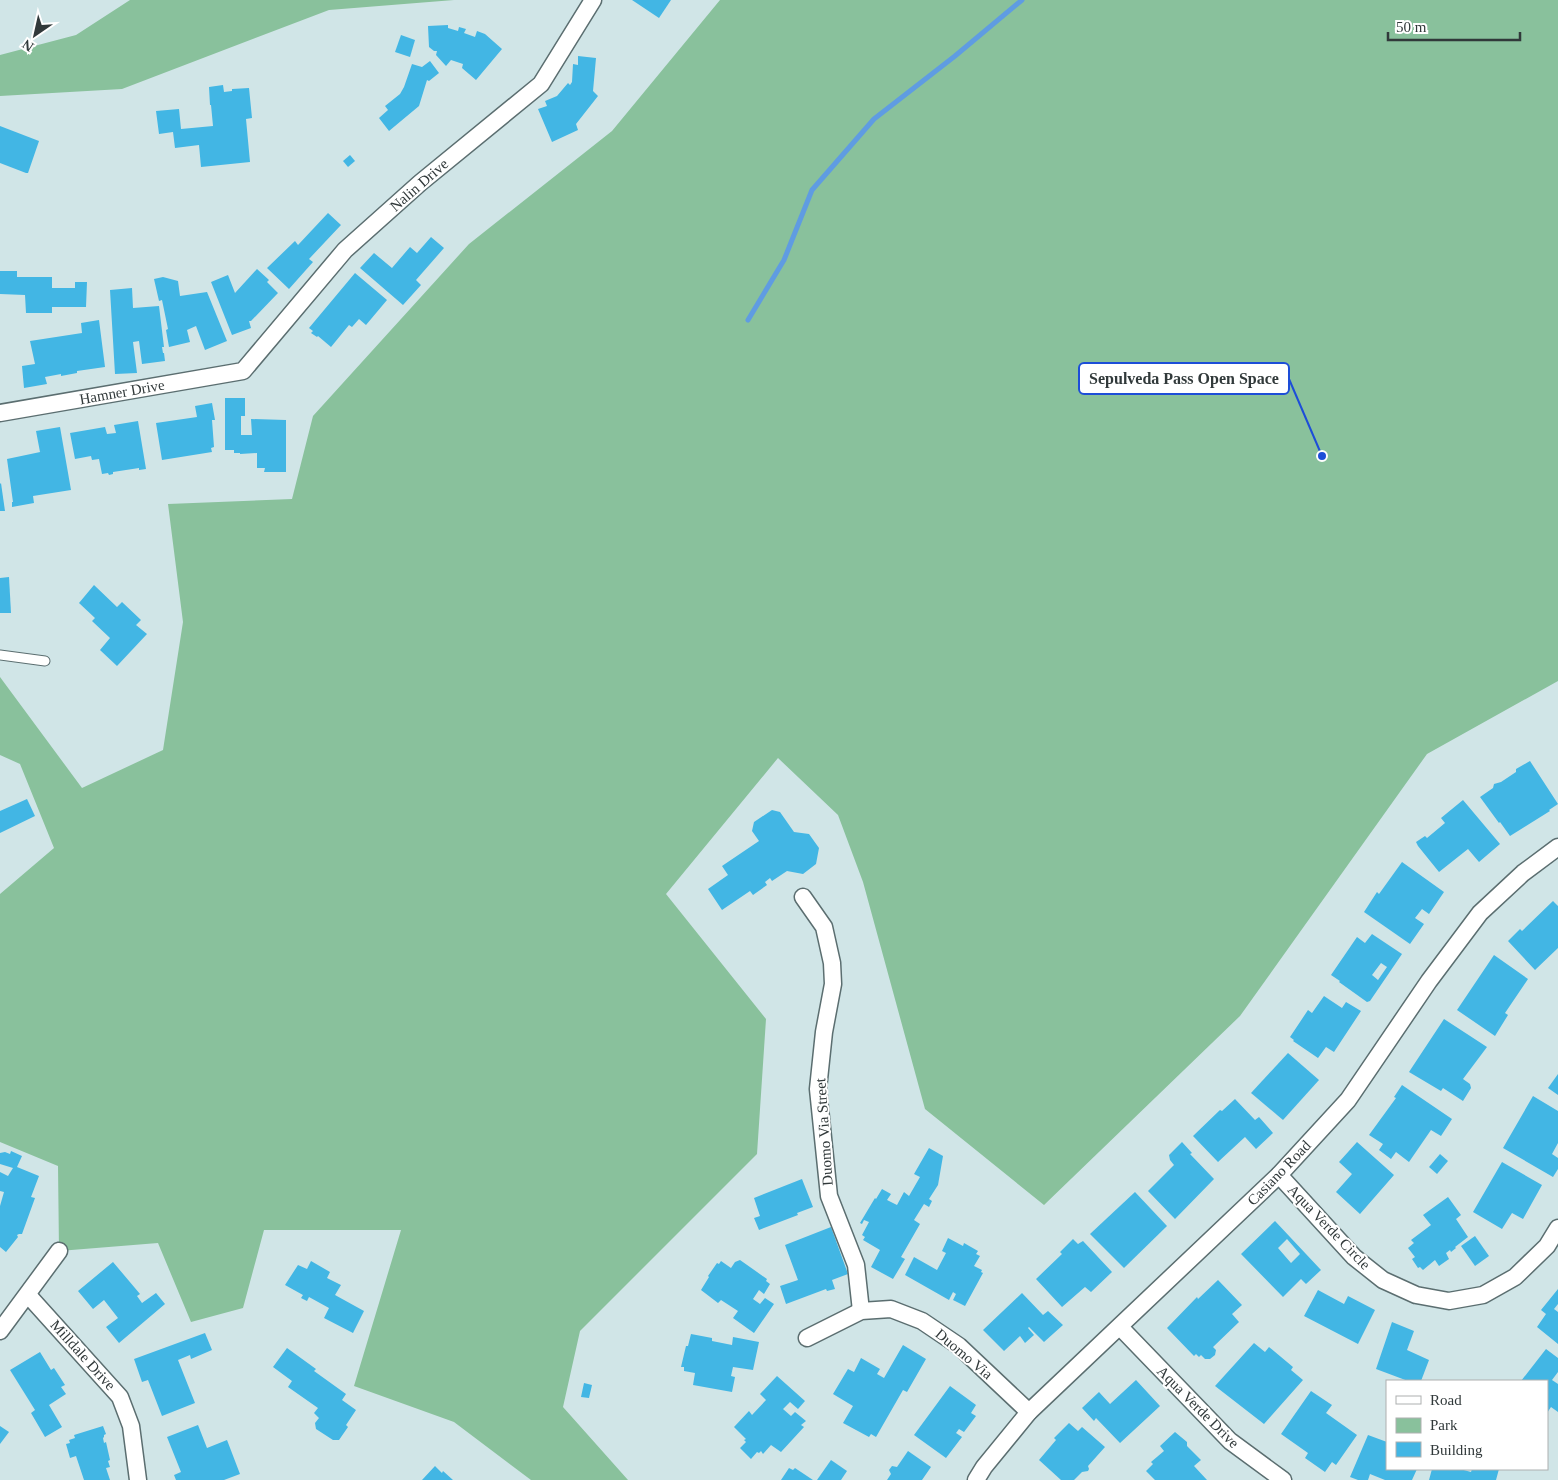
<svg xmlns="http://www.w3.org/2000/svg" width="1558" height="1480" font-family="'Times New Roman',serif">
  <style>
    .green { fill: #89c19c }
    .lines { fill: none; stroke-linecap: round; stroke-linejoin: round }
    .stream { stroke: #5f9ce2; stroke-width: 5 }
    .building { fill: #42b6e4; fill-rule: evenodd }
    .service-casing { stroke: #5b6e70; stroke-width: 11 }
    .minor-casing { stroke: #5b6e70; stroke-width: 19 }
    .service { stroke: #fff; stroke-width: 9 }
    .minor { stroke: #fff; stroke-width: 16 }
    .labels { text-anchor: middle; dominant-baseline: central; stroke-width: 4; stroke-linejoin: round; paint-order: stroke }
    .street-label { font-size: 15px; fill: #31393a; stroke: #fff }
    .leader { fill: none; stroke: #1d4ed8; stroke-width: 2 }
    .callout-dot { fill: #1d4ed8; stroke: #fff; stroke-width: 2 }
    .callout { fill: #fff; stroke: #1d4ed8; stroke-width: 2 }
    .callout-label { font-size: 16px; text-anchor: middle; font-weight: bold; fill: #31393a }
  </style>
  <rect width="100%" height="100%" fill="#d0e5e7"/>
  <g class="green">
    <path d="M 130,0 L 454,0 L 329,10 L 122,89 L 0,96 L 0,55 L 76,35 Z"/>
    <path d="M 720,0 L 1558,0 L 1558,681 L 1427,754 L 1240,1016 L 1044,1205 L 925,1109 L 863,882 L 838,815 L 778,758 L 666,894 L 766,1019 L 757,1154 L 580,1331 L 563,1407 L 628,1480 L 531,1480 L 454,1422 L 354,1386 L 401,1230 L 264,1230 L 243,1308 L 191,1322 L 158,1243 L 59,1251 L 58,1166 L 0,1142 L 0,894 L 54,848 L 20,764 L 0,755 L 0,677 L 82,788 L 163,750 L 183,622 L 168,504 L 292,499 L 313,416 L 469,244 L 612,131 Z"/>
  </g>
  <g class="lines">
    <path class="stream" d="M 748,320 L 784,260 L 812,190 L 874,119 L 955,56 L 1022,0"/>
  </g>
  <g class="building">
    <path d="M 632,0 L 671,0 L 659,18 Z"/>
    <path d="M 448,25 L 448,28 L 458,31 L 459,27 L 466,29 L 464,33 L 475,37 L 477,31 L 485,34 L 502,49 L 476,80 L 462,68 L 463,64 L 451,60 L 446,66 L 436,55 L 437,51 L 434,51 L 429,47 L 428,26 Z"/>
    <path d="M 401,35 L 415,40 L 410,57 L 395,52 Z"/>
    <path d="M 578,56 L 596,58 L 593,91 L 598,96 L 576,124 L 578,130 L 552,142 L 538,109 L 547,106 L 545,101 L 557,96 L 568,83 L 570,85 L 572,82 L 573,64 L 578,65 Z"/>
    <path d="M 430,61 L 439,73 L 429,81 L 427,80 L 419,106 L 389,131 L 379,118 L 388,110 L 385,106 L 400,94 L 404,87 L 412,64 L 422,67 Z"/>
    <path d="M 223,85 L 224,92 L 232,91 L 232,89 L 249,88 L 252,118 L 246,119 L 250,162 L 201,167 L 199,145 L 175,148 L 173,132 L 159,134 L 156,111 L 179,109 L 181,129 L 213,126 L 211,105 L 210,105 L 209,87 Z"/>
    <path d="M 0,126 L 39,141 L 28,173 L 26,173 L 0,163 Z"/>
    <path d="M 350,155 L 355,161 L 348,167 L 343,161 Z"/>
    <path d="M 328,213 L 341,225 L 309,259 L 313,262 L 289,289 L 267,268 L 295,241 L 298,245 Z"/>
    <path d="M 431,237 L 444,248 L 416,280 L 421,285 L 403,305 L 360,268 L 374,253 L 392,268 L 410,247 L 417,253 Z"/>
    <path d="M 257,269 L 269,280 L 267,282 L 278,293 L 251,321 L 249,321 L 251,328 L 232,335 L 211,282 L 228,275 L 235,293 Z"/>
    <path d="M 0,271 L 17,271 L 17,277 L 52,277 L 52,288 L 75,288 L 75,282 L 87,282 L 86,307 L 52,307 L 52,313 L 26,313 L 25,295 L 0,294 Z"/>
    <path d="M 355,273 L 387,300 L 366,325 L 359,319 L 352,327 L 349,325 L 331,347 L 318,336 L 317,337 L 311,333 L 313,331 L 309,328 Z"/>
    <path d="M 163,277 L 178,281 L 180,296 L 207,292 L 227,341 L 205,350 L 196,326 L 187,330 L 190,342 L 169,347 L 166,330 L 168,329 L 162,300 L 159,301 L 154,279 Z"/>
    <path d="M 132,288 L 133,308 L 159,306 L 164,347 L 162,347 L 163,353 L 164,353 L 165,361 L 142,364 L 139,341 L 133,342 L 137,373 L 115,374 L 110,290 Z"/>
    <path d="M 99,320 L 105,367 L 77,371 L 77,373 L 61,376 L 61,374 L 45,377 L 47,384 L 24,388 L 22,366 L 35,364 L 30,341 L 82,333 L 81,323 Z"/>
    <path d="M 225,398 L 245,398 L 245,416 L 241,416 L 241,435 L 252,435 L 251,419 L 286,420 L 286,472 L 264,472 L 265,468 L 257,468 L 257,453 L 240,454 L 240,453 L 234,453 L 234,450 L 225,450 Z"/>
    <path d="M 212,403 L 215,420 L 212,420 L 214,447 L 211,448 L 212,452 L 162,460 L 156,423 L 197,417 L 195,406 Z"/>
    <path d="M 138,421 L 146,469 L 139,470 L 139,468 L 113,472 L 113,474 L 109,475 L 108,473 L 102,474 L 99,459 L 92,460 L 91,456 L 75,459 L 70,433 L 105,427 L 107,434 L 116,433 L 114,425 Z"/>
    <path d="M 60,427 L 71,490 L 33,496 L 34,503 L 12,507 L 12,502 L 13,502 L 7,459 L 45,451 L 40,452 L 36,431 Z"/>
    <path d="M 1,483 L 5,511 L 0,511 L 0,484 Z"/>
    <path d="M 9,577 L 11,613 L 0,613 L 0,578 Z"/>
    <path d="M 94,585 L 117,607 L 122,602 L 141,620 L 136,625 L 147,634 L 117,666 L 100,650 L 110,638 L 92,621 L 95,618 L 79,603 Z"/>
    <path d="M 1530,761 L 1558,804 L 1549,810 L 1550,811 L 1510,836 L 1500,822 L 1499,823 L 1480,797 L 1493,788 L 1494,784 L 1501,782 L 1516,772 L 1516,769 Z"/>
    <path d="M 27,799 L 35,816 L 0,833 L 0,811 Z"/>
    <path d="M 1463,800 L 1500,844 L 1479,862 L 1468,849 L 1439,872 L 1418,846 L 1416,842 L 1425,836 L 1427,838 L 1445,823 L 1441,818 Z"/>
    <path d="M 772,810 L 780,812 L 794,832 L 809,834 L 819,848 L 816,864 L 803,874 L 787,871 L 772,881 L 770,878 L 765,882 L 767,885 L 753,895 L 750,891 L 722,910 L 708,889 L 728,875 L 722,866 L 759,841 L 752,831 L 754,822 Z"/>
    <path d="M 1402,862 L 1444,892 L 1429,914 L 1422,909 L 1415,918 L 1424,924 L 1410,944 L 1364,912 L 1377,892 L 1379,894 Z"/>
    <path d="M 1553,901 L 1558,906 L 1558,948 L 1535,970 L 1508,941 L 1520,929 L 1522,931 Z"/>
    <path d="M 1372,934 L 1402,954 L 1370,1001 L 1367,1002 L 1339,982 L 1340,981 L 1331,975 L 1357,937 L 1365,943 ZM 1381,963 L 1387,967 L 1378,980 L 1372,975 Z"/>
    <path d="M 1494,955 L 1528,979 L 1505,1013 L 1508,1015 L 1495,1036 L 1457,1010 Z"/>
    <path d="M 1324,996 L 1342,1008 L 1346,1002 L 1361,1011 L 1334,1052 L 1326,1047 L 1318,1058 L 1293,1041 L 1294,1040 L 1290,1037 L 1308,1010 L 1312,1013 Z"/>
    <path d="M 1444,1019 L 1487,1047 L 1463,1079 L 1470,1084 L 1471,1088 L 1463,1101 L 1443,1088 L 1441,1091 L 1409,1072 Z"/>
    <path d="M 1288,1053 L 1319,1080 L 1283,1120 L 1251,1093 Z"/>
    <path d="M 1558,1074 L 1558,1095 L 1548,1088 Z"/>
    <path d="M 1402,1085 L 1452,1119 L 1441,1136 L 1431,1130 L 1409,1162 L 1396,1152 L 1391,1159 L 1379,1150 L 1383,1144 L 1369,1135 L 1396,1098 L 1394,1097 Z"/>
    <path d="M 1533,1096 L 1558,1111 L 1558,1143 L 1552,1154 L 1558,1158 L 1558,1169 L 1553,1177 L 1503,1148 Z"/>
    <path d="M 1235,1099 L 1255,1120 L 1259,1117 L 1273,1133 L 1256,1149 L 1245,1137 L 1218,1162 L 1193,1136 L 1220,1110 L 1222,1111 Z"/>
    <path d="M 1182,1142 L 1192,1153 L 1190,1154 L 1214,1179 L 1175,1219 L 1148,1191 L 1174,1165 L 1170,1160 L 1169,1155 Z"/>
    <path d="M 1357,1142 L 1394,1175 L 1360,1214 L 1336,1192 L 1352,1174 L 1339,1162 Z"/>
    <path d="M 929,1148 L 943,1156 L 938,1185 L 929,1199 L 932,1201 L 929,1207 L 924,1204 L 914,1220 L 920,1224 L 901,1257 L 905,1259 L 893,1279 L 871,1267 L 880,1250 L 863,1240 L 865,1237 L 862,1235 L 869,1222 L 864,1220 L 862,1224 L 860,1223 L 875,1198 L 876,1199 L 882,1189 L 891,1194 L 887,1200 L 897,1205 L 904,1192 L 909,1196 L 920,1177 L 914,1174 Z"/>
    <path d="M 11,1151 L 22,1156 L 17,1167 L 39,1176 L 31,1197 L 35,1198 L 22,1234 L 19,1234 L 17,1235 L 18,1237 L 6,1252 L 0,1247 L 0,1206 L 4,1192 L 0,1191 L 0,1172 L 8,1176 L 13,1168 L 0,1164 L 0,1153 L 5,1152 L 10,1154 Z"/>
    <path d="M 1440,1154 L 1448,1161 L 1437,1174 L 1429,1167 Z"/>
    <path d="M 1502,1162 L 1542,1185 L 1523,1219 L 1512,1213 L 1502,1229 L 1473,1212 Z"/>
    <path d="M 802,1179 L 813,1207 L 797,1213 L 798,1215 L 759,1230 L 754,1218 L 760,1216 L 754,1198 Z"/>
    <path d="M 1135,1192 L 1167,1226 L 1124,1268 L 1090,1234 Z"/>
    <path d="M 1448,1197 L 1461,1215 L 1456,1219 L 1468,1237 L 1455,1247 L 1456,1248 L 1451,1252 L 1450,1250 L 1446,1253 L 1449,1259 L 1439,1266 L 1435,1260 L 1423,1270 L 1420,1267 L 1418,1268 L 1412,1259 L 1415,1257 L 1408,1248 L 1414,1243 L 1411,1240 L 1431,1225 L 1423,1215 Z"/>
    <path d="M 1275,1221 L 1321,1270 L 1306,1284 L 1301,1279 L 1283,1297 L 1241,1254 ZM 1287,1239 L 1300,1254 L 1291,1263 L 1278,1248 Z"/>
    <path d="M 831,1227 L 848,1274 L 832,1280 L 835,1289 L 827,1291 L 826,1289 L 786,1304 L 780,1286 L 798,1280 L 785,1245 Z"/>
    <path d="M 1475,1236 L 1489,1256 L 1475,1266 L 1461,1246 Z"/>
    <path d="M 948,1238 L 963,1246 L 964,1243 L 978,1251 L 976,1254 L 980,1256 L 974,1266 L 982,1270 L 981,1272 L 983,1273 L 965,1306 L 953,1300 L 956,1294 L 953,1292 L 949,1300 L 905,1275 L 914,1257 L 937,1270 L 946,1253 L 942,1251 Z"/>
    <path d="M 1073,1239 L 1078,1244 L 1083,1241 L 1112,1272 L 1091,1292 L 1085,1287 L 1062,1307 L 1036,1279 L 1062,1254 L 1060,1252 Z"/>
    <path d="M 740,1260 L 767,1279 L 766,1281 L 770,1284 L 764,1294 L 759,1290 L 753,1299 L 760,1304 L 765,1298 L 774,1304 L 754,1333 L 733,1318 L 738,1311 L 721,1300 L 718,1303 L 701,1290 L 709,1277 L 708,1276 L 717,1263 L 719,1264 L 721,1261 L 731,1268 L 735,1262 Z"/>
    <path d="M 311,1261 L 330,1272 L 327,1278 L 341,1285 L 335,1295 L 364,1311 L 353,1333 L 324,1318 L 329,1308 L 309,1297 L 307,1301 L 301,1298 L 303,1295 L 285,1285 L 298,1265 L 307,1269 Z"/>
    <path d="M 113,1262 L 140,1294 L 137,1296 L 142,1303 L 156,1293 L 165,1304 L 119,1343 L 106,1327 L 118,1318 L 104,1300 L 93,1309 L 78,1291 Z"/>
    <path d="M 1218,1280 L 1242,1305 L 1232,1314 L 1239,1322 L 1213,1347 L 1216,1350 L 1215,1355 L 1210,1359 L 1205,1359 L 1201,1355 L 1199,1357 L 1196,1354 L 1194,1356 L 1167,1328 L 1197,1297 L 1198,1299 Z"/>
    <path d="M 1558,1289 L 1558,1304 L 1554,1309 L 1558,1312 L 1558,1344 L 1537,1327 L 1546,1314 L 1541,1310 Z"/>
    <path d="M 1318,1290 L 1344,1304 L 1348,1296 L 1375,1310 L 1358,1344 L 1304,1316 Z"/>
    <path d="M 1022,1293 L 1043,1315 L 1048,1311 L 1063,1325 L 1044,1342 L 1029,1327 L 1028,1328 L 1034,1335 L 1025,1343 L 1020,1336 L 1004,1351 L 983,1330 Z"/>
    <path d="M 1392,1322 L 1414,1331 L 1407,1350 L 1429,1360 L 1421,1381 L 1408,1381 L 1376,1369 Z"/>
    <path d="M 205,1333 L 212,1350 L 191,1359 L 190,1355 L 178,1360 L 195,1403 L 162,1416 L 148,1380 L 142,1382 L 134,1359 Z"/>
    <path d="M 691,1334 L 712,1338 L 712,1341 L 732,1345 L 733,1337 L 759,1342 L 753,1370 L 733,1367 L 731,1376 L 735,1377 L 732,1392 L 693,1385 L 695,1373 L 684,1371 L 684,1367 L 681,1367 L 686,1346 L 688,1346 Z"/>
    <path d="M 1254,1343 L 1265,1352 L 1269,1347 L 1293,1367 L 1291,1370 L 1303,1380 L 1264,1424 L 1215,1386 Z"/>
    <path d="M 903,1345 L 926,1359 L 907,1392 L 903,1390 L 876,1437 L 871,1434 L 869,1437 L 843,1423 L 853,1406 L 833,1394 L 848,1369 L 854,1372 L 861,1358 L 880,1369 L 877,1374 L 884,1378 Z"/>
    <path d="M 287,1348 L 316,1369 L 314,1371 L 346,1394 L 342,1400 L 356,1410 L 346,1425 L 348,1427 L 339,1440 L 333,1440 L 316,1429 L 315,1423 L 319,1418 L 314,1413 L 318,1408 L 288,1387 L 292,1381 L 273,1367 Z"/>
    <path d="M 1546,1349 L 1558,1358 L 1558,1372 L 1552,1380 L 1558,1384 L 1558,1412 L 1551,1407 L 1547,1413 L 1547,1381 L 1521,1381 Z"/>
    <path d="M 40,1352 L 51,1370 L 54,1368 L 65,1385 L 61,1387 L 66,1394 L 49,1405 L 62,1427 L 45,1437 L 31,1413 L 35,1410 L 10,1370 Z"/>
    <path d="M 777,1376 L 805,1401 L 798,1409 L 790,1402 L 783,1409 L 791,1416 L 795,1412 L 806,1421 L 801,1425 L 804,1427 L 781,1452 L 771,1445 L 763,1454 L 761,1451 L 759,1453 L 757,1452 L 751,1459 L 740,1448 L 746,1442 L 744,1440 L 746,1439 L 734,1427 L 749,1411 L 752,1415 L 766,1400 L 760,1394 Z"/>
    <path d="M 1136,1380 L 1160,1406 L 1120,1443 L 1096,1418 L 1094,1421 L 1082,1408 L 1099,1392 L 1110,1404 Z"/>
    <path d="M 584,1383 L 592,1385 L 589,1398 L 581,1397 Z"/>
    <path d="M 950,1386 L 976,1405 L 971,1413 L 976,1416 L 964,1432 L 959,1429 L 956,1433 L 962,1437 L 946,1458 L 914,1435 Z"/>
    <path d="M 1311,1391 L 1332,1405 L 1326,1413 L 1357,1435 L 1336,1465 L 1332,1462 L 1325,1472 L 1305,1458 L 1308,1453 L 1281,1434 Z"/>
    <path d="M 1069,1423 L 1078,1431 L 1082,1427 L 1105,1447 L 1088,1466 L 1089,1469 L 1088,1471 L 1082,1472 L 1074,1480 L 1061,1480 L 1039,1460 L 1056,1440 L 1054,1438 Z"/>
    <path d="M 198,1425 L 207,1448 L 227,1440 L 240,1474 L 224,1480 L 176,1480 L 174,1475 L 181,1472 L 167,1437 Z"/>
    <path d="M 0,1426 L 9,1432 L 0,1444 Z"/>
    <path d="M 103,1426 L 106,1434 L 104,1435 L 104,1437 L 103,1438 L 104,1443 L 106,1442 L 110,1460 L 108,1461 L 110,1467 L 106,1468 L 110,1480 L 84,1480 L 76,1456 L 70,1458 L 66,1444 L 70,1443 L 69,1440 L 75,1438 L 74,1435 Z"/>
    <path d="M 1175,1432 L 1187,1442 L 1187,1446 L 1201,1460 L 1194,1466 L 1207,1480 L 1155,1480 L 1146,1471 L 1153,1464 L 1151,1462 L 1164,1451 L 1160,1446 Z"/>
    <path d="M 1368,1435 L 1387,1442 L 1387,1469 L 1417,1469 L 1412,1480 L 1385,1480 L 1370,1474 L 1368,1480 L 1358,1480 L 1350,1477 Z"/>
    <path d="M 908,1451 L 931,1467 L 922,1480 L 887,1480 L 891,1474 L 889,1470 L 892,1466 L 897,1467 Z"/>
    <path d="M 831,1460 L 847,1471 L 841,1480 L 817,1480 Z"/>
    <path d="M 435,1466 L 442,1473 L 443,1471 L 453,1480 L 422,1480 Z"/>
    <path d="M 789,1468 L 793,1470 L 795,1468 L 813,1480 L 781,1480 Z"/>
    <path d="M 1432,1469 L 1460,1469 L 1471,1472 L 1472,1469 L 1499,1469 L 1496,1480 L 1429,1480 Z"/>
  </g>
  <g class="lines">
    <defs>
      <path id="service" d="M 0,655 L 45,661"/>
      <g id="minor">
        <path d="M 0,413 L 243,371 L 345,250 L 420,183 L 541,84 L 593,0"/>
        <path d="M 803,897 L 824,927 L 832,963 L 833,984 L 824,1032 L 818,1089 L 829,1196 L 856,1265 L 861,1311"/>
        <path d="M 1279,1175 L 1354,1257 L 1383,1280 L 1416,1295 L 1449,1301 L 1483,1295 L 1515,1277 L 1547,1246 L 1558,1228"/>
        <path d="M 28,1295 L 120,1397 L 131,1426 L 138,1480"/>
        <path d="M 1120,1327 L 1230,1441 L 1283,1480"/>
        <path d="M 0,1331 L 59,1251"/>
        <path d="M 807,1338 L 861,1311 L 891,1309 L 922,1321 L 959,1346 L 1029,1412"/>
        <path d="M 976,1480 L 984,1467 L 1029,1412 L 1279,1175 L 1348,1100 L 1429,981 L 1480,913 L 1523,873 L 1558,847"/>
      </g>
    </defs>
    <use href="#service" class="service-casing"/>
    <use href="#minor" class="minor-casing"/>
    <use href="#service" class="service"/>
    <use href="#minor" class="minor"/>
  </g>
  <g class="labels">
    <g class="street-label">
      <text transform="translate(419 185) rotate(-41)">Nalin Drive</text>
      <text transform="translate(122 392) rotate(-10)">Hamner Drive</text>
      <text transform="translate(824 1132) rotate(-94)">Duomo Via Street</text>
      <text transform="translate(1279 1173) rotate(-46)">Casiano Road</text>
      <text transform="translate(1329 1227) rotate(46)">Aqua Verde Circle</text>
      <text transform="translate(964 1354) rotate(40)">Duomo Via</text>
      <text transform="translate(83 1355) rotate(48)">Milldale Drive</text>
      <text transform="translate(1198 1407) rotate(45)">Aqua Verde Drive</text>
    </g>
  </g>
  <path class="leader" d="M1322 456L1289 379"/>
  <circle class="callout-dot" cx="1322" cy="456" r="5"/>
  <rect class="callout" x="1079" y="363" width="210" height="31" rx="5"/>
  <g class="callout-label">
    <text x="1184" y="384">Sepulveda Pass Open Space</text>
  </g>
  <rect x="1386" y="1380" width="162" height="90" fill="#ffffff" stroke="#adb0b0"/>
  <rect x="1396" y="1396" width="25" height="8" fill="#ffffff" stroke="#adb0b0"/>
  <text x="1430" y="1405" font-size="15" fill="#31393a">Road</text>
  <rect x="1396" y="1418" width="25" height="15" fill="#89c19c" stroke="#adb0b0"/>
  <text x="1430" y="1430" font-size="15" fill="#31393a">Park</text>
  <rect x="1396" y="1442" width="25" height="15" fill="#42b6e4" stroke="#adb0b0"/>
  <text x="1430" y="1455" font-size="15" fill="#31393a">Building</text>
  <g transform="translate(35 35) rotate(214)" stroke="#ffffff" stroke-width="4" paint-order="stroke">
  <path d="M0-4L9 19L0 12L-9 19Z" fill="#31393a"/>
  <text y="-8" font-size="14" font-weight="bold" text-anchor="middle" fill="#31393a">N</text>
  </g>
  <path d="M1388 32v8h132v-8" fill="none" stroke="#31393a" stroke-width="2.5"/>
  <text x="1396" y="32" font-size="15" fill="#31393a" stroke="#ffffff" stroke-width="4" paint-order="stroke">50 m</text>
</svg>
